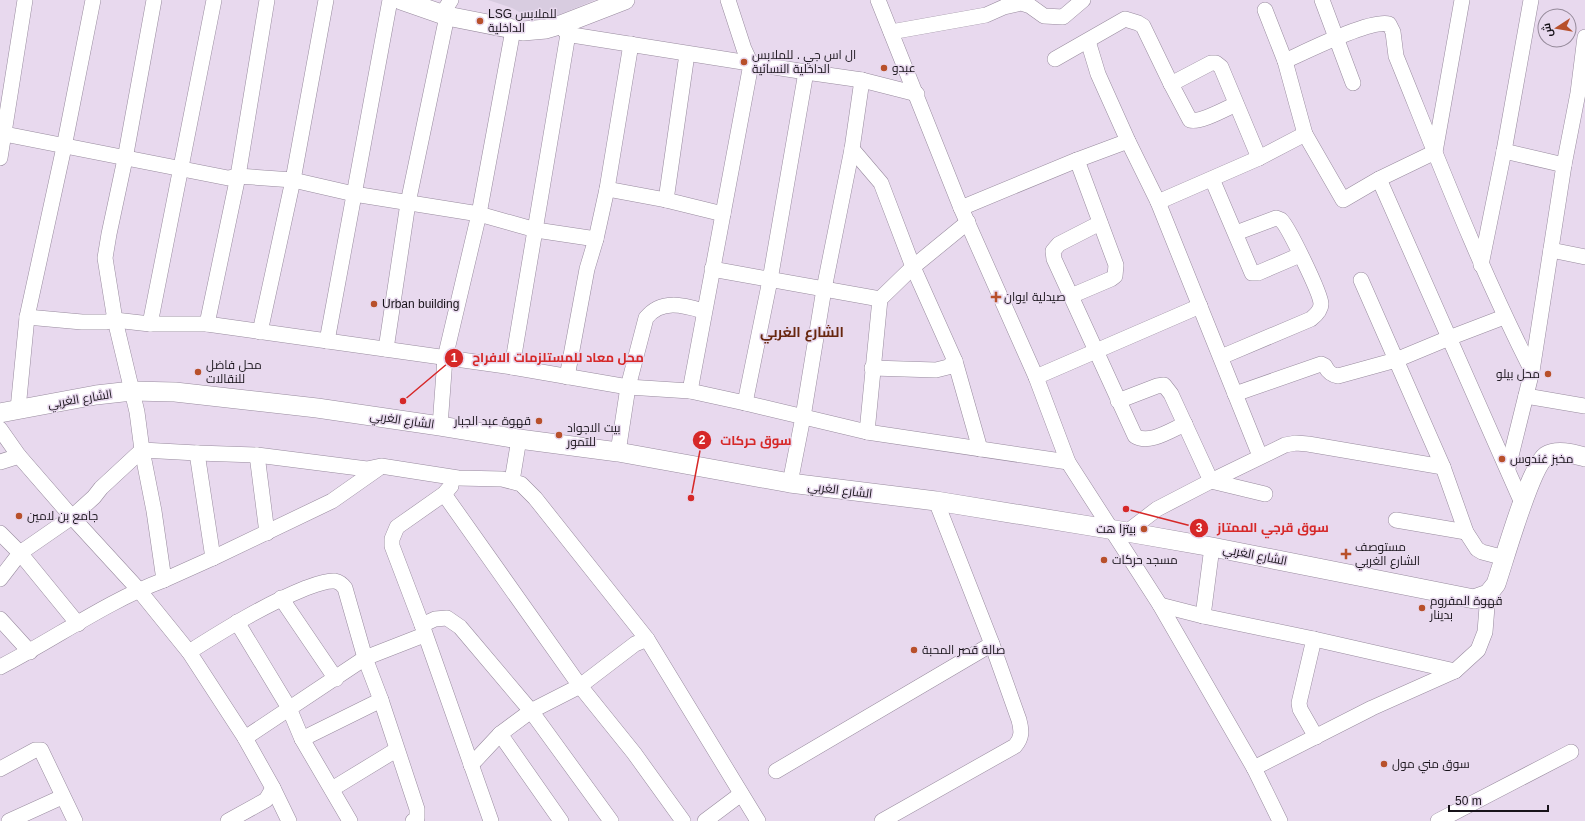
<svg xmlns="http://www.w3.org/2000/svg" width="1585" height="821" font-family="Helvetica,Cairo,sans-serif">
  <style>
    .education { fill: #d8cce0 }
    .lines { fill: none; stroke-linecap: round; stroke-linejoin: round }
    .minor-casing { stroke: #988b9e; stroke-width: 16 }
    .tertiary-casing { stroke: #988b9e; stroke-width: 20 }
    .minor { stroke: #fff; stroke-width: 15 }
    .tertiary { stroke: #fff; stroke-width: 19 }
    .poi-dot { fill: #b8502b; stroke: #e8d9ee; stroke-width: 1.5 }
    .labels { text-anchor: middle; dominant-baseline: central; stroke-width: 3; stroke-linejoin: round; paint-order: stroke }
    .poi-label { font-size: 12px; fill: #171219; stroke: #e8d9ee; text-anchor: start }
    .street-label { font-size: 12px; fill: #171219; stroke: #e8d9ee }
    .quarter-label { font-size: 14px; font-weight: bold; fill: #67260e; stroke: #e8d9ee }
    .leader { fill: none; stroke: #d62828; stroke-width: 1.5 }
    .callout-dot { fill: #d62828; stroke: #e8d9ee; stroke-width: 1.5 }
    .mark-label { font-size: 12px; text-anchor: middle; font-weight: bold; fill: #fff }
    .callout-label { font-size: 13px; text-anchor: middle; font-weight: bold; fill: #d62828; stroke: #e8d9ee; stroke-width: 3; stroke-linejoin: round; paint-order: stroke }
  </style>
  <rect width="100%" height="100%" fill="#e8d9ee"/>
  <path class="education" d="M 488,0 L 595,0 L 539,23 L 512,8 Z"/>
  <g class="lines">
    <defs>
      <g id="minor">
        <path d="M 154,0 L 125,159 L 109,234 L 105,258 L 115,320 L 137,412 L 142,450 L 154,511 L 164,580 L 213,558 L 332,501 L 379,468"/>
        <path d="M 878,0 L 961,208 L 1036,377 L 1068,462 L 1160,605 L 1254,768 L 1280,821"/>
        <path d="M 1322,0 L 1353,83"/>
        <path d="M 1265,10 L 1285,61 L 1305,134 L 1343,200 L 1379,179 L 1435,152 L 1462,0"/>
        <path d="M 442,14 L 451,0"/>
        <path d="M 563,24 L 565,31 L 572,35 L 806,72 L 862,80 L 917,94"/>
        <path d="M 891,32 L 986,15 L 1004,7 L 1021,3 L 1030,6 L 1044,16 L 1063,17 L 1083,0"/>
        <path d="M 1088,41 L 1098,74 L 1128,141 L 1158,202 L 1260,456"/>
        <path d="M 1055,59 L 1125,19 L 1138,23 L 1143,26 L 1171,84 L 1190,120 C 1200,123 1225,109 1236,104"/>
        <path d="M 1285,61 C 1305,52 1370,19 1389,24 L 1393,32 L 1396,56 C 1439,162 1480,269 1532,371 L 1508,468"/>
        <path d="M 1171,84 L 1211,63 L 1216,63 L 1221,67 L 1259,158"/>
        <path d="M 0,133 L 228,178 L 238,176 L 293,180 L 354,194 L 479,214 L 536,230 L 596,239"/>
        <path d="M 852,149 L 881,183 L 913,267 L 955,361 L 980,449"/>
        <path d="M 1504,151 L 1564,165"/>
        <path d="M 0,158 L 25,0"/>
        <path d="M 1212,179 L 1252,273 L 1258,273 L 1300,255"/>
        <path d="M 1379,179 L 1522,503"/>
        <path d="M 607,189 L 666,200 L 723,214"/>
        <path d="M 666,200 L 687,54"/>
        <path d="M 1158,202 L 1259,158 L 1305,134"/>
        <path d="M 961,208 L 1077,160 L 1128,141"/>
        <path d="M 1100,223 L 1059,244 L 1053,251 L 1054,259 L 1135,436 C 1149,445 1171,430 1185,424"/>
        <path d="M 1551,250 L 1585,257"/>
        <path d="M 1481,265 L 1504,151 L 1531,0"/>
        <path d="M 712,269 L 880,299"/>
        <path d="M 1361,280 L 1443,467 L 1466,532 L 1477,549 L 1482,552 L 1505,558"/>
        <path d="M 1071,296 L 1111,279 L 1115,276 L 1116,265 L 1077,160"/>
        <path d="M 27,317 L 82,322 L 106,322 L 115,320 L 150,324 L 207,324 L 512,367 L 628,387 L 690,391 L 745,403 L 867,432 L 1068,462"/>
        <path d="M 150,324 L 214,0"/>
        <path d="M 207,324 L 238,176 L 267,0"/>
        <path d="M 260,332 L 293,180 L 326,0"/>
        <path d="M 327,341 L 390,0"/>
        <path d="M 386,349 L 408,203 L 447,16"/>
        <path d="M 1221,357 L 1311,319 C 1316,315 1321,310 1321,304 C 1321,294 1288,226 1281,220 L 1276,218 L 1236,233"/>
        <path d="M 512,367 L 568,34"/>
        <path d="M 872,368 L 936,370 L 948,367 L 955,361"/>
        <path d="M 1532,371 L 1564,165 L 1578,93 L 1585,37"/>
        <path d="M 567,377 L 587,269 L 596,239 L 607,189 L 631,44"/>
        <path d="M 1036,377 L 1200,306"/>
        <path d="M 690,391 L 751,64 L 744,49 L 728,0"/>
        <path d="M 1235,394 L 1321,364 L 1325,366 C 1328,372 1331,375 1338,376 L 1396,360 L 1449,338 L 1504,317"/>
        <path d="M 1526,396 L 1585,406"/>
        <path d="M 1118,401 L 1157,386 L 1164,385 L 1171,394 L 1211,481 L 1265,494"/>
        <path d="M 745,403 L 770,280 L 806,72"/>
        <path d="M 18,409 L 27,317 L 64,147 L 93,0"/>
        <path d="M 440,426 L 445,358 L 479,214 L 513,30"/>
        <path d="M 0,429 L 19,456 L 72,517 L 138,589 L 189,652 L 245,738 L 273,788 L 289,821"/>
        <path d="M 867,432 L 880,299 L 913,267 L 968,222"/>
        <path d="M 618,452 L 628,387 L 646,318 C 661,299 683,305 703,311"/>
        <path d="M 197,453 L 213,558"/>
        <path d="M 257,455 L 267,533"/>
        <path d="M 0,462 L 19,456"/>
        <path d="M 512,481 L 519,439"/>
        <path d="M 790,483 L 803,417 L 824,289 L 852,149 L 862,80"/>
        <path d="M 451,486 L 444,494 L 397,527 L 392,539 L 392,546 L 422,625 L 491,821"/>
        <path d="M 444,494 L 580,686 L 634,753 L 683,821"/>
        <path d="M 1396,520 L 1466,532"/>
        <path d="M 1127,532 L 1157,509 L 1211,481 L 1285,445 L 1296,443 L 1308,444 L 1443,467"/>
        <path d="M 0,533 L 20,553 L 78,624"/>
        <path d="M 0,579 L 20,553 L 72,517 L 94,497 L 101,488 L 142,450 L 197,453 L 257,455 L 367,469 L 381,466 L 458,478 L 502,479 L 521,484 L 535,498 L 647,639 L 758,821"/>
        <path d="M 281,598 L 336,679"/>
        <path d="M 1160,605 L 1203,616 L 1314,639 L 1455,671"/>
        <path d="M 1203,616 L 1212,547"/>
        <path d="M 0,619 L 30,652"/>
        <path d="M 237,622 L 289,708 L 302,739 L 350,821"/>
        <path d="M 422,625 L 435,619 L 447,618 L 460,627 L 531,711 L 611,821"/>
        <path d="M 1314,639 L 1299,703 L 1300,709 L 1316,737"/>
        <path d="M 189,652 C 227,628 264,605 306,588 C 314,585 326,580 335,581 C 340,582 342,584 345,588 L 365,658 L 381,700 L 417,809 L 417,818 L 413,821"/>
        <path d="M 0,667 C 55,639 107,601 164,580"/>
        <path d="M 500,734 L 561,821"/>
        <path d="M 245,738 L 365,658 L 424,635"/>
        <path d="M 302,739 L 381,700"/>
        <path d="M 471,765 L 500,734 L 531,711 L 580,686 L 635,644 L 647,639"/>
        <path d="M 1254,768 L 1372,708 L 1455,671 L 1478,650 L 1485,632 L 1488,594"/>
        <path d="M 0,769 L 35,750 L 41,750 L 75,821"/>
        <path d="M 776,771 L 992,644"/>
        <path d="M 332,789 L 396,750"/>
        <path d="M 9,821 L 62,797"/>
        <path d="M 228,821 L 266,800 L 273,788"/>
        <path d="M 705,821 L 741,794"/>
        <path d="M 882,821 L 1015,746 C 1022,738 1022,731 1019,720 L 992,644 L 936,501"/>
        <path d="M 1438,821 L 1571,752"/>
      </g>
      <g id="tertiary">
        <path d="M 401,0 L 447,16 L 523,31 L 546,29 L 563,24 L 625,0"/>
        <path d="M 0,413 L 96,395 L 132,391 L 175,392 L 317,408 L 440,426 L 519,439 L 618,452 L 790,483 L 936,501 L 1127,532 L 1212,547 L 1474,599 L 1488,594 L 1496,584 C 1504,561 1530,467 1546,456 C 1557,449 1574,454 1585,457"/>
      </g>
    </defs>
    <use href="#minor" class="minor-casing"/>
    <use href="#tertiary" class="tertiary-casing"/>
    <use href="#minor" class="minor"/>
    <use href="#tertiary" class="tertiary"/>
  </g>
  <g class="poi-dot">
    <circle cx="480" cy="21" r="4"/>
    <circle cx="744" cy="62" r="4"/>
    <circle cx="884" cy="68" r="4"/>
    <path d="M994 291h4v4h4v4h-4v4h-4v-4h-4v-4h4z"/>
    <circle cx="374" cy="304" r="4"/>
    <circle cx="198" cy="372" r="4"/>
    <circle cx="1548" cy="374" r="4"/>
    <circle cx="539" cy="421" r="4"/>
    <circle cx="559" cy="435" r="4"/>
    <circle cx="1502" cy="459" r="4"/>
    <circle cx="19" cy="516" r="4"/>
    <circle cx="1144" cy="529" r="4"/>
    <path d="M1344 548h4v4h4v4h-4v4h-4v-4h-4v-4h4z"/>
    <circle cx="1104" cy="560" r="4"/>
    <circle cx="1422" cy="608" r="4"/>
    <circle cx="914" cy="650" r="4"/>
    <circle cx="1384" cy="764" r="4"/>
  </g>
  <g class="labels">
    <g class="poi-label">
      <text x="488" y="14">LSG للملابس<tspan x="488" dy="14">الداخلية</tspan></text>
      <text x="752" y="55">ال اس جي . للملابس<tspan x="752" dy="14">الداخلية النسائية</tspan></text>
      <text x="892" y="68">عبدو</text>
      <text x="1004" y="297">صيدلية ايوان</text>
      <text x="382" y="304">Urban building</text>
      <text x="206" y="365">محل فاضل<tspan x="206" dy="14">للنقالات</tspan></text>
      <text x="1540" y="374" text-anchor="end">محل بيلو</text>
      <text x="531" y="421" text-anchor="end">قهوة عبد الجبار</text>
      <text x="567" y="428">بيت الاجواد<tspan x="567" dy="14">للتمور</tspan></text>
      <text x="1510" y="459">مخبز غندوس</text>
      <text x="27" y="516">جامع بن لامين</text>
      <text x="1136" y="529" text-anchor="end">بيتزا هت</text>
      <text x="1355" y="547">مستوصف<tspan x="1355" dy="14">الشارع الغربي</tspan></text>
      <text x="1112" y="560">مسجد حركات</text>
      <text x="1430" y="601">قهوة المفروم<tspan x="1430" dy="14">بدينار</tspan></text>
      <text x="922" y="650">صالة قصر المحبة</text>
      <text x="1392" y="764">سوق مني مول</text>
    </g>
    <g class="street-label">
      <text transform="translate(80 399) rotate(-9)">الشارع الغربي</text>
      <text transform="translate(402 420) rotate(8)">الشارع الغربي</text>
      <text transform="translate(840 490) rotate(7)">الشارع الغربي</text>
      <text transform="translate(1255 555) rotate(11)">الشارع الغربي</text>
    </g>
    <g class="quarter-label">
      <text x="802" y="332">الشارع الغربي</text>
    </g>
  </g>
  <path class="leader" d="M403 401L454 358M691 498L702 440M1126 509L1199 528"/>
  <g class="callout-dot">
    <circle cx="403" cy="401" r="4"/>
    <circle cx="691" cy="498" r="4"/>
    <circle cx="1126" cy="509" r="4"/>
    <circle cx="454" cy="358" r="10"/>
    <circle cx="702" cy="440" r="10"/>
    <circle cx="1199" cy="528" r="10"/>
  </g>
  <g class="mark-label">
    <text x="454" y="362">1</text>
    <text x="702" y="444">2</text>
    <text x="1199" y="532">3</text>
  </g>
  <g class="callout-label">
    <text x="558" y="362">محل معاد للمستلزمات الافراح</text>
    <text x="756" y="445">سوق حركات</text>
    <text x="1273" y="532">سوق قرجي الممتاز</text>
  </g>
  <g transform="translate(1557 28) rotate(258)"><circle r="19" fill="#e8d9ee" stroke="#948999"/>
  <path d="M0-3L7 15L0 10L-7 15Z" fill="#b8502b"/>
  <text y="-6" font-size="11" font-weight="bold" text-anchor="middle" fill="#171219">ش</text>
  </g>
  <path d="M1449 805v6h99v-6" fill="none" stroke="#171219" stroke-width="2"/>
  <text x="1455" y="805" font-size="12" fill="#171219" stroke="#e8d9ee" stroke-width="3" paint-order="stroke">50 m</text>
</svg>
